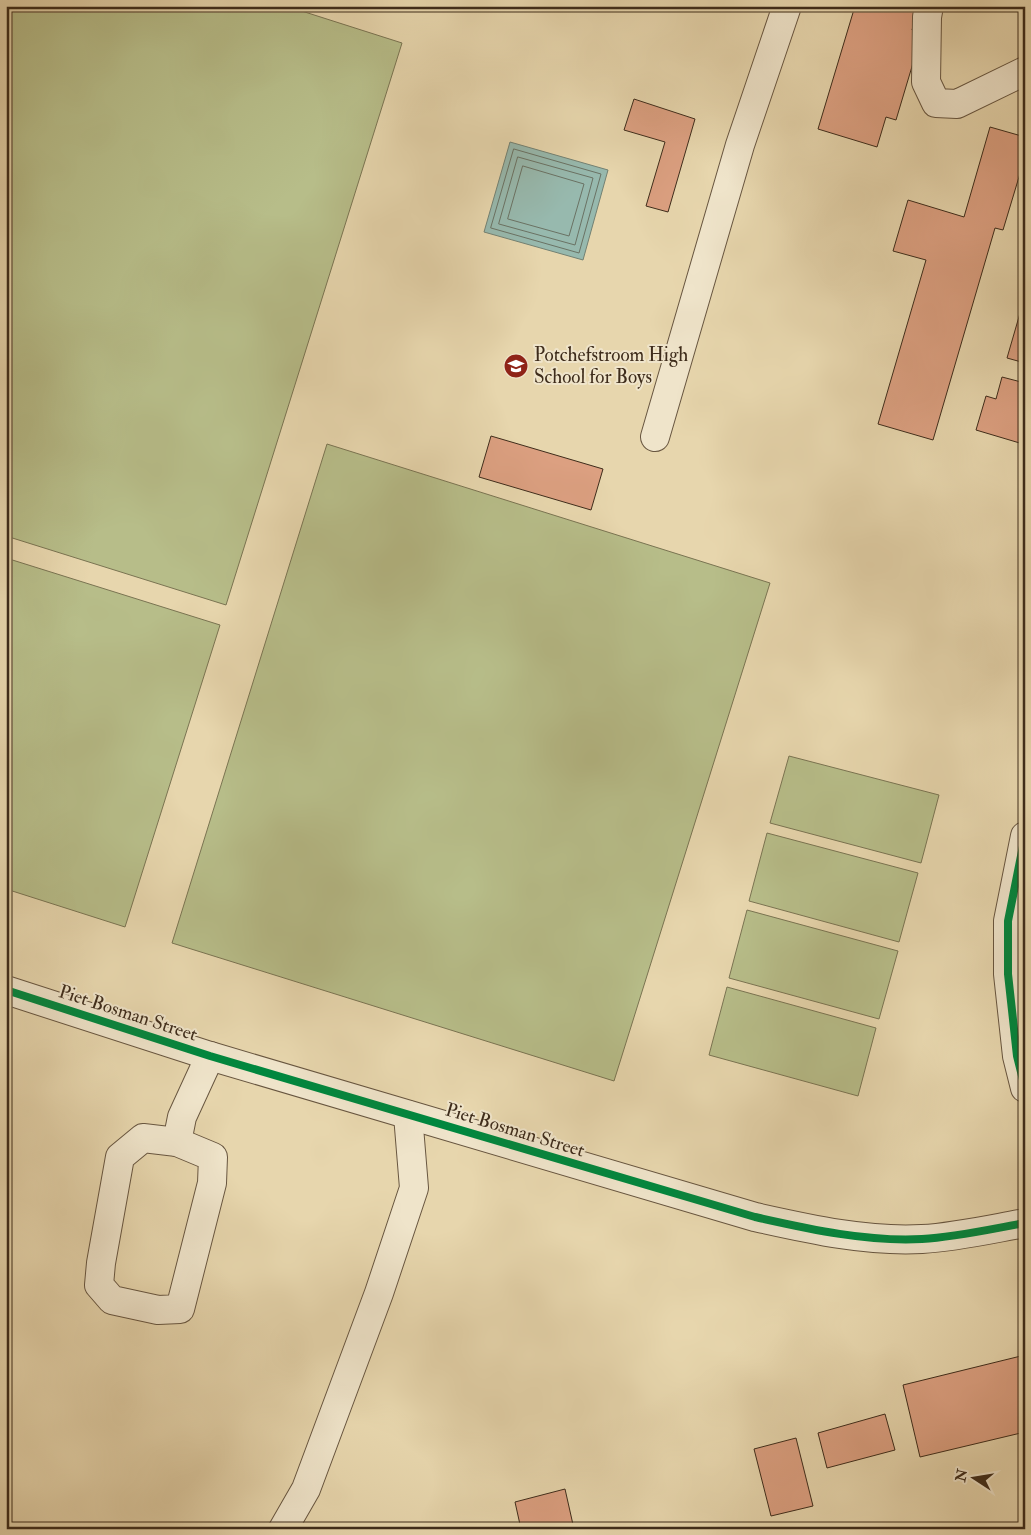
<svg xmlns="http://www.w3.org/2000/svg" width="1031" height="1535" font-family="'IM FELL Double Pica',serif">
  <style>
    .green { fill: #b7bd89; stroke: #7a7452 }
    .water { fill: #97b9ae; stroke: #738173 }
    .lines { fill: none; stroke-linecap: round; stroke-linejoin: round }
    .shore { stroke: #6a7264; stroke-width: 1 }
    .building { fill: #dca081; stroke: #3e2c1b }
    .minor-casing { stroke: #685640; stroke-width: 30 }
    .minor { stroke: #efe4ca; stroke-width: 28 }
    .cycleway-casing { stroke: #efe4ca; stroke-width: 11 }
    .cycleway { stroke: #00873e; stroke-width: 8 }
    .labels { text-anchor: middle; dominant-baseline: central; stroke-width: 4; stroke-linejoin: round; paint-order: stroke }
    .poi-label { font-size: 19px; fill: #3e2c1b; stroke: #efe4ca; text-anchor: start }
    .street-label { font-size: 19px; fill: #3e2c1b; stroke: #efe4ca }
  </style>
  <rect width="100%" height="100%" fill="#e7d6ad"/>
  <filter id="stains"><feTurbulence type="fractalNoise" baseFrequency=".004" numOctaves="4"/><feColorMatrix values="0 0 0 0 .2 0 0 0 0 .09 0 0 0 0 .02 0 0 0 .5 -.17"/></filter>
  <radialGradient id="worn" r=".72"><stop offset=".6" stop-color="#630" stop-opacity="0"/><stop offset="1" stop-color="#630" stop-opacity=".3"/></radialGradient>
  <g class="green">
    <path d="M 6,6 L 286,6 L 402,43 L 226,605 L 6,536 Z"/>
    <path d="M 327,444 L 770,583 L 614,1081 L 172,943 Z"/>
    <path d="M 6,558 L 220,625 L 125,927 L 6,889 Z"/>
    <path d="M 789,756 L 939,795 L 921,863 L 770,823 Z"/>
    <path d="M 767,833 L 918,873 L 899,942 L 749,901 Z"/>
    <path d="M 747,910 L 898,951 L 879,1019 L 729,978 Z"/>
    <path d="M 727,987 L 876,1028 L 858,1096 L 709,1055 Z"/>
  </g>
  <path class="water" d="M 510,142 L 608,170 L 583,260 L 484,232 Z"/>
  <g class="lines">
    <g class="shore">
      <path d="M 514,149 L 601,174 L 579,253 L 491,228 Z"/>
      <path d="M 518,157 L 593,178 L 575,245 L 499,224 Z"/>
      <path d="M 523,166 L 584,184 L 569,236 L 508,219 Z"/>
    </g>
  </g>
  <g class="building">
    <path d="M 855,6 L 919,6 L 912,30 L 922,33 L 896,120 L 886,117 L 877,147 L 818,129 Z"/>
    <path d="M 634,99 L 695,119 L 668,212 L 646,206 L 665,142 L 624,130 Z"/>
    <path d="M 990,127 L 1025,137 L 1025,157 L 1003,230 L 995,228 L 933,440 L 878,424 L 926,260 L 893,251 L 908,200 L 964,217 Z"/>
    <path d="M 1025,296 L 1025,363 L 1007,358 Z"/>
    <path d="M 1002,377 L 1025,383 L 1025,439 L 1023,444 L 976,430 L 986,396 L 996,399 Z"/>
    <path d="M 491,436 L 603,469 L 591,510 L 479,477 Z"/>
    <path d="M 1025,1355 L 1025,1432 L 920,1457 L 903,1385 Z"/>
    <path d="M 885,1414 L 895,1450 L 827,1468 L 818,1433 Z"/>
    <path d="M 796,1438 L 813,1506 L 771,1516 L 754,1449 Z"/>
    <path d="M 565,1489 L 574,1529 L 521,1529 L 515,1502 Z"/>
  </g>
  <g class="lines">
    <defs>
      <g id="minor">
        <path d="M 929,6 L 927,17 L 926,82 L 936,103 L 957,104 L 1025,71"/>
        <path d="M 655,437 L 740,145 L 787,6"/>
        <path d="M 1025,836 L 1008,921 L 1008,974 L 1017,1056 L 1025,1088"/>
        <path d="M 6,990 L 210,1056 L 755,1217 C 809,1229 866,1242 922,1239 C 957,1237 991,1229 1025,1223"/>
        <path d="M 143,1138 L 177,1142 L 213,1157 L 212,1183 L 180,1309 L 158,1310 L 112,1300 L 99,1285 L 101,1263 L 120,1157 Z"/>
        <path d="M 177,1142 L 182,1117 L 210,1056"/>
        <path d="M 283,1529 L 306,1489 L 379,1293 L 414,1188 L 408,1115"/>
      </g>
    </defs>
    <use href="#minor" class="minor-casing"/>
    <use href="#minor" class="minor"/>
    <defs>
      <g id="cycleway">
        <path d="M 1025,836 L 1008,921 L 1008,974 L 1017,1056 L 1025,1088"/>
        <path d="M 6,990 L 210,1056 L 755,1217 C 809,1229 866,1242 922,1239 C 957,1237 991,1229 1025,1223"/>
      </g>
    </defs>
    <use href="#cycleway" class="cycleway-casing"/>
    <use href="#cycleway" class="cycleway"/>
  </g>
  <defs>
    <symbol id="school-disc" viewBox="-11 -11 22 22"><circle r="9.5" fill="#8f2418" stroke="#efe4ca"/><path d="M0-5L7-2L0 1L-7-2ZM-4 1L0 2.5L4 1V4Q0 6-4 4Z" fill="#fff"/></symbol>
  </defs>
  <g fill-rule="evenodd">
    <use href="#school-disc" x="502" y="352" width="28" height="28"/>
  </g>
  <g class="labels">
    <g class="poi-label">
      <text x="534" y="355">Potchefstroom High<tspan x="534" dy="22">School for Boys</tspan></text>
    </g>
    <g class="street-label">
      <text transform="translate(128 1013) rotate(18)">Piet Bosman Street</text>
      <text transform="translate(515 1130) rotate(17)">Piet Bosman Street</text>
    </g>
  </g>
  <rect width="1031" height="1535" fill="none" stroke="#e7d6ad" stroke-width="25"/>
  <rect x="8" y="8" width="1016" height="1520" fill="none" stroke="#3e2c1b" stroke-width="2.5"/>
  <rect x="12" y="12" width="1006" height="1510" fill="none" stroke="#3e2c1b"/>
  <g transform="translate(974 1478) rotate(282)" stroke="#efe4ca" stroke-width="4" paint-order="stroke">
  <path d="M0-4L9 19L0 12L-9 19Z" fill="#3e2c1b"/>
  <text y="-8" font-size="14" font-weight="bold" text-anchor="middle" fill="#3e2c1b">N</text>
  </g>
  <rect width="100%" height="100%" filter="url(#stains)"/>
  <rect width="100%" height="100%" fill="url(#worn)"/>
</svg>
